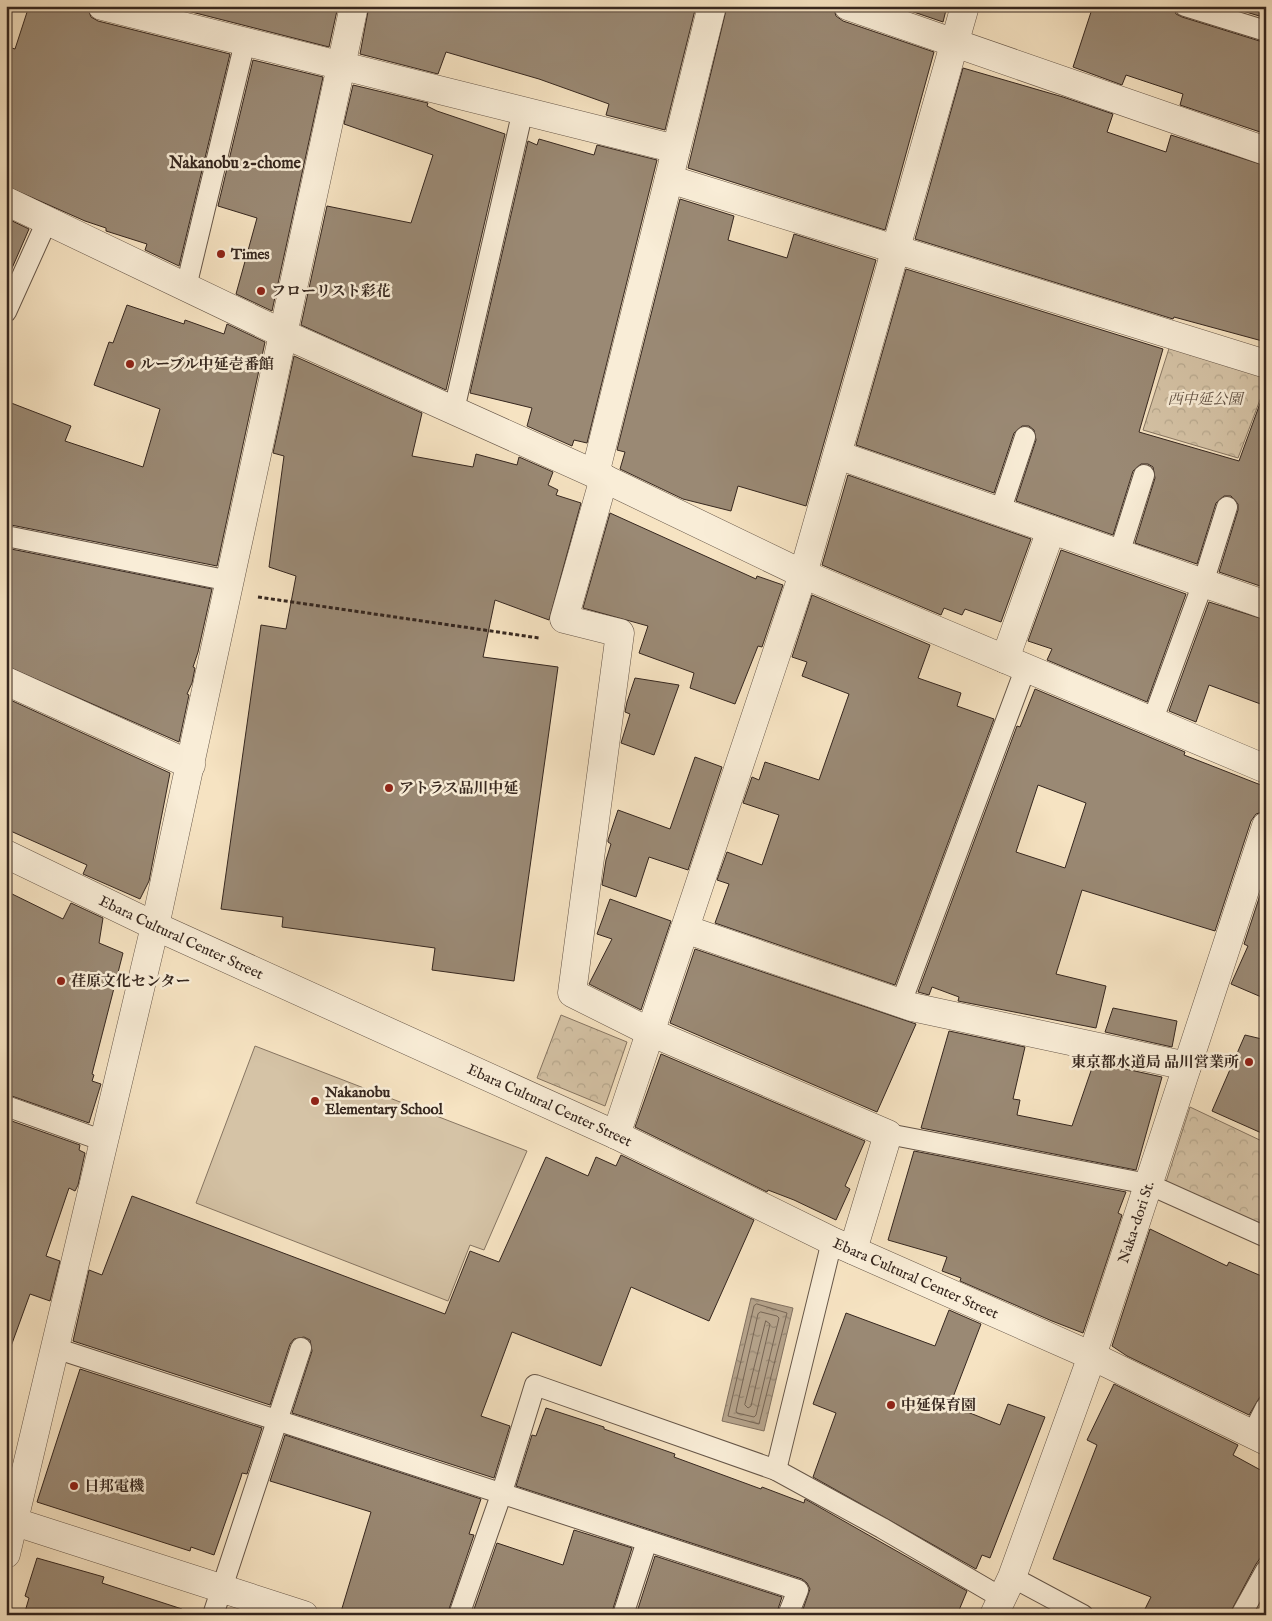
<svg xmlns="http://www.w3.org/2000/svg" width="1272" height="1621" font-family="'IM FELL English','Noto Serif JP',serif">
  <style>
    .grass { fill: #d5c3a6; stroke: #867562 }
    .park { fill: url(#park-crowns); stroke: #867562 }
    .water { fill: url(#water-ripples); stroke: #827160 }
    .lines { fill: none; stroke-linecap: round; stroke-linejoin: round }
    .shore { stroke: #766555; stroke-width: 1 }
    .building { fill: #9a8974; stroke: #36271f; fill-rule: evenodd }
    .service-casing { stroke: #665648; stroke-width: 22 }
    .minor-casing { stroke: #665648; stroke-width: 29 }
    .path { stroke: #36271f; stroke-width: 3; stroke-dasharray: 4 2.5; stroke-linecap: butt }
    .service { stroke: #f9edd7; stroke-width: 20 }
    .minor { stroke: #f9edd7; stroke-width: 28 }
    .poi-dot { fill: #8f2418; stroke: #f9edd7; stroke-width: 2 }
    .labels { text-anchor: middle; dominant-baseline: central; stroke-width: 5; stroke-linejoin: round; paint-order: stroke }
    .poi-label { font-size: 15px; font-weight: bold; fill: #36271f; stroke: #f9edd7; text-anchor: start }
    .park-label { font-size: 15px; font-style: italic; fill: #5e4e41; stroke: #f9edd7 }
    .street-label { font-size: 15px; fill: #36271f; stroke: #f9edd7 }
    .neighbourhood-label { font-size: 16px; font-weight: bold; fill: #36271f; stroke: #f9edd7 }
  </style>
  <defs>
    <pattern id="park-crowns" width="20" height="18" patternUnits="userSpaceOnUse" patternTransform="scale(1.25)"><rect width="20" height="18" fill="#d5c3a6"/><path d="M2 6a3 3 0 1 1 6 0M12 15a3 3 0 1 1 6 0" fill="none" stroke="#b7a88e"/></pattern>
    <pattern id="water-ripples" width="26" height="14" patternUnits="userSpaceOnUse" patternTransform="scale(1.25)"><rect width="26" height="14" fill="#b5a38b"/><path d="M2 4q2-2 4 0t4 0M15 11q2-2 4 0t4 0" fill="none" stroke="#948571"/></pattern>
  </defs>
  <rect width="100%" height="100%" fill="#f6e3c2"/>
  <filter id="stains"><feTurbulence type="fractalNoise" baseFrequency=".004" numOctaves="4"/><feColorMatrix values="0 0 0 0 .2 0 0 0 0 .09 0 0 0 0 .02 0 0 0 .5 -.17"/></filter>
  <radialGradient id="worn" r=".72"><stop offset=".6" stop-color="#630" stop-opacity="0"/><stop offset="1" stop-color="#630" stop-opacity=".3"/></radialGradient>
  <path class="grass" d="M 255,1046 L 527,1151 L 484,1250 L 470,1245 L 448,1301 L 196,1203 Z"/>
  <g class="park">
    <path d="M 1172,339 L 1266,368 L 1266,384 L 1238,458 L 1143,430 Z"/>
    <path d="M 561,1015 L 627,1042 L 605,1106 L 537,1078 Z"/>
    <path d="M 1190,1107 L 1266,1143 L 1266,1232 L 1165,1185 Z"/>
  </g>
  <path class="water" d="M 751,1298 L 793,1308 L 764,1431 L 722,1421 Z"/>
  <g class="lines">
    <g class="shore">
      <path d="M 757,1304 L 787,1313 L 759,1424 L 728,1416 L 754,1306 Z"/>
      <path d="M 761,1312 L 777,1316 L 779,1318 L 756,1415 L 754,1417 L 737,1413 L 736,1411 L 758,1314 Z"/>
      <path d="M 766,1321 L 770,1324 L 751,1406 L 748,1408 L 745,1405 Z"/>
    </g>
  </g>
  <g class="building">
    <path d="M 29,6 L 87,6 L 91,17 L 98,21 L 230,54 L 179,266 L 145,250 L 147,244 L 106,231 L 106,228 L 85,221 L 6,186 L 6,46 L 15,49 Z"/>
    <path d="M 168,6 L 338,6 L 329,47 Z"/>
    <path d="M 369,6 L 696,6 L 665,130 L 606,115 L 609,104 L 539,79 L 446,52 L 438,74 L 360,54 Z"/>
    <path d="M 727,6 L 833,6 L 836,16 L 843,21 L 934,52 L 885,230 L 688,168 Z"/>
    <path d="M 896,6 L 947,6 L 943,22 Z"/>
    <path d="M 1093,6 L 1173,6 L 1176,14 L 1182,17 L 1266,43 L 1266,134 L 1180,105 L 1183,94 L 1126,75 L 1122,85 L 1073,67 Z"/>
    <path d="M 1226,6 L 1266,6 L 1266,18 Z"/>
    <path d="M 253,60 L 323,77 L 272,311 L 236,294 L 257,218 L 218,206 Z"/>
    <path d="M 963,68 L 1063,97 L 1113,114 L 1107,132 L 1166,152 L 1171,135 L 1266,166 L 1266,342 L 1174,317 L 1173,319 L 915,239 Z"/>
    <path d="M 353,85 L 428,103 L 427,106 L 437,111 L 505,134 L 446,390 L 301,325 L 327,206 L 411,223 L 433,155 L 344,124 Z"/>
    <path d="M 539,139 L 594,155 L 597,145 L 657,160 L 587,443 L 574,440 L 572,446 L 527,426 L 532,408 L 470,393 L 528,141 L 537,145 Z"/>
    <path d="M 680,199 L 734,216 L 728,240 L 787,258 L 794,234 L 876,260 L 806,506 L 738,486 L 731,511 L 683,499 L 620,469 L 625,452 L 617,450 Z"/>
    <path d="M 6,218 L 29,229 L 6,282 Z"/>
    <path d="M 906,269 L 1163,349 L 1139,432 L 1239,461 L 1262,398 L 1266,398 L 1266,588 L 1219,572 L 1238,510 L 1238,504 L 1231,496 L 1224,496 L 1216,503 L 1197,564 L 1135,543 L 1155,478 L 1153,467 L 1148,464 L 1141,464 L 1133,471 L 1113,535 L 1016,501 L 1036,440 L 1034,430 L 1029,426 L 1022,426 L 1014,433 L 994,493 L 856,445 Z"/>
    <path d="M 127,305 L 184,324 L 185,320 L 224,334 L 227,324 L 265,342 L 217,566 L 6,524 L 6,401 L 71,426 L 65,441 L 143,467 L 160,409 L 94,385 L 109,342 L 113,343 Z"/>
    <path d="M 294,356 L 422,413 L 412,456 L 473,467 L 476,454 L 517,465 L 519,457 L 553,472 L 548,485 L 558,490 L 556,495 L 581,503 L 549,620 L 495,600 L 483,657 L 558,667 L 514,981 L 432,970 L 435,948 L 282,927 L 283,917 L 221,909 L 261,625 L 286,629 L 296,576 L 269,567 L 284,456 L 273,453 Z"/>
    <path d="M 848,475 L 1031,539 L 1001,622 L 965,609 L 962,615 L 944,608 L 941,615 L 822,565 Z"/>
    <path d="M 610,513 L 756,579 L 757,576 L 783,585 L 762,647 L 758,646 L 735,704 L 690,688 L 694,673 L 639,653 L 648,626 L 583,608 Z"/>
    <path d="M 6,548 L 212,589 L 198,652 L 193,667 L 195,668 L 192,683 L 187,694 L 189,695 L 179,742 L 6,666 Z"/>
    <path d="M 1061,550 L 1186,594 L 1147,702 L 1047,660 L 1052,649 L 1028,641 Z"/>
    <path d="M 812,595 L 930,645 L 918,678 L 961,693 L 957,706 L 994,719 L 895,985 L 715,923 L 729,884 L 717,880 L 727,852 L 762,865 L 779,815 L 743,803 L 752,777 L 759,780 L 765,762 L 819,780 L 849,694 L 802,676 L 807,662 L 792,657 Z"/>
    <path d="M 1209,602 L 1266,620 L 1266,706 L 1209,685 L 1196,722 L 1169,711 Z"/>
    <path d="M 635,678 L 679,685 L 654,755 L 621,743 L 630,714 L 625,712 L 627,702 Z"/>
    <path d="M 1035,689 L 1185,752 L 1184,755 L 1266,787 L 1266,811 L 1256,814 L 1251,821 L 1215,931 L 1082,890 L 1056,974 L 1106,986 L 1096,1028 L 958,1001 L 959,997 L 932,987 L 929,995 L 918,992 L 1017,726 L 1020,727 ZM 1038,785 L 1086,803 L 1065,868 L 1016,852 Z"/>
    <path d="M 6,698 L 170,773 L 149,881 L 140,899 L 83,874 L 87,865 L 6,829 Z"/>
    <path d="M 695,757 L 722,767 L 688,870 L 649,857 L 636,897 L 602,885 L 606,860 L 611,844 L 608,842 L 608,840 L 618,810 L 670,829 Z"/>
    <path d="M 1266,877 L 1266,999 L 1231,984 L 1248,946 L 1244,944 Z"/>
    <path d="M 6,891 L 63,919 L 71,903 L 103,918 L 99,943 L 123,953 L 92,1074 L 94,1075 L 92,1081 L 101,1084 L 89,1123 L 6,1094 Z"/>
    <path d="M 610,899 L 671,921 L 641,1010 L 589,984 L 612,939 L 597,934 Z"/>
    <path d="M 695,949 L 916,1024 L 877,1112 L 670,1023 Z"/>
    <path d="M 1113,1008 L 1177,1021 L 1172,1047 L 1105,1032 Z"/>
    <path d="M 949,1031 L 1025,1047 L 1013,1099 L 1020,1100 L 1017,1115 L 1072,1126 L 1094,1062 L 1162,1077 L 1136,1170 L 921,1128 Z"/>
    <path d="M 1245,1035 L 1266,1040 L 1266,1135 L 1212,1111 Z"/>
    <path d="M 661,1054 L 865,1141 L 845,1186 L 850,1189 L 836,1220 L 794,1200 L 768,1190 L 767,1192 L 635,1127 Z"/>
    <path d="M 6,1119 L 80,1145 L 79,1150 L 85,1153 L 78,1185 L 75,1191 L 69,1188 L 46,1256 L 60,1261 L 50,1301 L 30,1294 L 10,1349 L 6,1349 Z"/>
    <path d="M 914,1151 L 1126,1192 L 1118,1213 L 1122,1215 L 1083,1333 L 1052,1321 L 960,1281 L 961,1278 L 942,1271 L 947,1257 L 888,1240 Z"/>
    <path d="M 621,1155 L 754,1220 L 709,1321 L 631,1287 L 601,1366 L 512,1332 L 481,1416 L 510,1426 L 494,1478 L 292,1413 L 312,1351 L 310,1340 L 304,1337 L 294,1339 L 290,1344 L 270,1405 L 73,1341 L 89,1270 L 102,1275 L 132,1196 L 445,1314 L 470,1251 L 499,1262 L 546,1157 L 588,1176 L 596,1157 L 616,1166 Z"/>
    <path d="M 1150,1229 L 1227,1266 L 1229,1262 L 1266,1278 L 1266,1387 L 1249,1415 L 1127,1356 L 1112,1346 Z"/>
    <path d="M 949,1310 L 981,1324 L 950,1405 L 1000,1425 L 1008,1404 L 1045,1417 L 990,1558 L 982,1555 L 976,1569 L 813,1477 L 836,1413 L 813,1404 L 846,1313 L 935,1346 Z"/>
    <path d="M 80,1369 L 262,1428 L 247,1474 L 242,1473 L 241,1477 L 214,1555 L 191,1547 L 190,1551 L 37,1502 Z"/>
    <path d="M 1114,1384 L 1238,1445 L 1233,1455 L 1266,1473 L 1266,1550 L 1256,1564 L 1229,1615 L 1142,1615 L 1151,1597 L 1053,1559 L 1097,1445 L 1087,1440 Z"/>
    <path d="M 546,1408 L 604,1427 L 604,1429 L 675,1454 L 674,1457 L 761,1489 L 762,1487 L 804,1503 L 805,1499 L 967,1591 L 957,1615 L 801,1615 L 810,1589 L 807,1583 L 802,1579 L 516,1486 L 532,1435 L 536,1436 Z"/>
    <path d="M 285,1435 L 481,1499 L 469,1534 L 474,1535 L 447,1615 L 340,1615 L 371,1512 L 270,1481 Z"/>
    <path d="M 574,1530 L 632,1548 L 611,1615 L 472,1615 L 497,1543 L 563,1565 Z"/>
    <path d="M 655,1556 L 782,1597 L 776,1615 L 636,1615 Z"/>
    <path d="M 37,1558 L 104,1577 L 102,1583 L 182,1609 L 181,1615 L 24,1615 L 29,1598 L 25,1596 Z"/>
  </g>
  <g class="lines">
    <defs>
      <g id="service">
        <path d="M 1185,6 L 1266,31"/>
        <path d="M 186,287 L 245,42"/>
        <path d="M 6,312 L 47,221"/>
        <path d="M 454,410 L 523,110"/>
        <path d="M 1000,512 L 1025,437"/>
        <path d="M 6,536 L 230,581"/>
        <path d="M 1119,554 L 1144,475"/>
        <path d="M 1152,722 L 1203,583 L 1227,507"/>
        <path d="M 901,1003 L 1026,667"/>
        <path d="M 6,1106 L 104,1141"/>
        <path d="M 888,1134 L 1148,1184 L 1266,1237"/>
        <path d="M 55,1348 L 798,1590 L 788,1615"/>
        <path d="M 1252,1435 L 1266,1407"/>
        <path d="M 776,1470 L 882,1528 L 1002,1598"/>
        <path d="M 1012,1577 L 1083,1615"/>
        <path d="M 213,1615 L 301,1348"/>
        <path d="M 459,1615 L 502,1492 L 535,1385 L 776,1470 L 832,1241"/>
        <path d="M 623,1615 L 647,1541"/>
        <path d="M 1241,1615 L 1266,1570"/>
      </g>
      <g id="minor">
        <path d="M 102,6 L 676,149"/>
        <path d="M 848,6 L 1266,151"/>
        <path d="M 669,179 L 1266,364"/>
        <path d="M 6,201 L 284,334 L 595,474 L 803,574 L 1266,769"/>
        <path d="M 838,455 L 1266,605"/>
        <path d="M 595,474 L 712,6"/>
        <path d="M 604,478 L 564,619 L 620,633 L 572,993 L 650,1032 L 888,1134 L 853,1250"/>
        <path d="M 1005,659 L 1051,530"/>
        <path d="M 6,681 L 191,765"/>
        <path id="s1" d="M 6,854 L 155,926 L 616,1135 L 832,1241 L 1092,1356 L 1266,1441"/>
        <path d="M 685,929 L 912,1007 L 1187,1066"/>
        <path d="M 616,1135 L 803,574 L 965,6"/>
        <path d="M 6,1519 L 304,1615"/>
        <path d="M 6,1554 L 155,926 L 354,6"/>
        <path id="s2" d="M 994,1615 L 1012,1577 L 1092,1356 L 1266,826"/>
      </g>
    </defs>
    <use href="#service" class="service-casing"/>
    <use href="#minor" class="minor-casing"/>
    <path class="path" d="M 258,597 L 539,638"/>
    <use href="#service" class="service"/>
    <use href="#minor" class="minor"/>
  </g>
  <g class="poi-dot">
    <circle cx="221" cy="254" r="5"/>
    <circle cx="261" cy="291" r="5"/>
    <circle cx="130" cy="364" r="5"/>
    <circle cx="389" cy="788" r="5"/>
    <circle cx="61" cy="981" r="5"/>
    <circle cx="1249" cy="1062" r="5"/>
    <circle cx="315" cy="1101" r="5"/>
    <circle cx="891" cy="1405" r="5"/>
    <circle cx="74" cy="1486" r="5"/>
  </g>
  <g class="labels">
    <g class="poi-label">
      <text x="231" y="254">Times</text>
      <text x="271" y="291">フローリスト彩花</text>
      <text x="140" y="364">ルーブル中延壱番館</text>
      <text x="399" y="788">アトラス品川中延</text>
      <text x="71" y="981">荏原文化センター</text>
      <text x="1239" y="1062" text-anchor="end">東京都水道局 品川営業所</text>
      <text x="325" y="1092">Nakanobu<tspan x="325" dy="17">Elementary School</tspan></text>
      <text x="901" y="1405">中延保育園</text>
      <text x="84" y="1486">日邦電機</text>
    </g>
    <g class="park-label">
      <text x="1205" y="399">西中延公園</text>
    </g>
    <g class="street-label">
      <text stroke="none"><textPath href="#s1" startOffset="194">Ebara Cultural Center Street</textPath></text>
      <text stroke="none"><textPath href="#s1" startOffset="599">Ebara Cultural Center Street</textPath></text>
      <text stroke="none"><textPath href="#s2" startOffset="418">Naka-dori St.</textPath></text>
      <text stroke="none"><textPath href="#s1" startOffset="1004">Ebara Cultural Center Street</textPath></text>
    </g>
    <g class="neighbourhood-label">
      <text x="235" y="164">Nakanobu 2-chome</text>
    </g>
  </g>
  <rect width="1272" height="1621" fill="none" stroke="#f6e3c2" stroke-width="25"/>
  <rect x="8" y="8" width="1257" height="1606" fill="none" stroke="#36271f" stroke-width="2.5"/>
  <rect x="12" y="12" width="1247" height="1596" fill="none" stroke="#36271f"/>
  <rect width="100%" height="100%" filter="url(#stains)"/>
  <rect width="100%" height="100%" fill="url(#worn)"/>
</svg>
